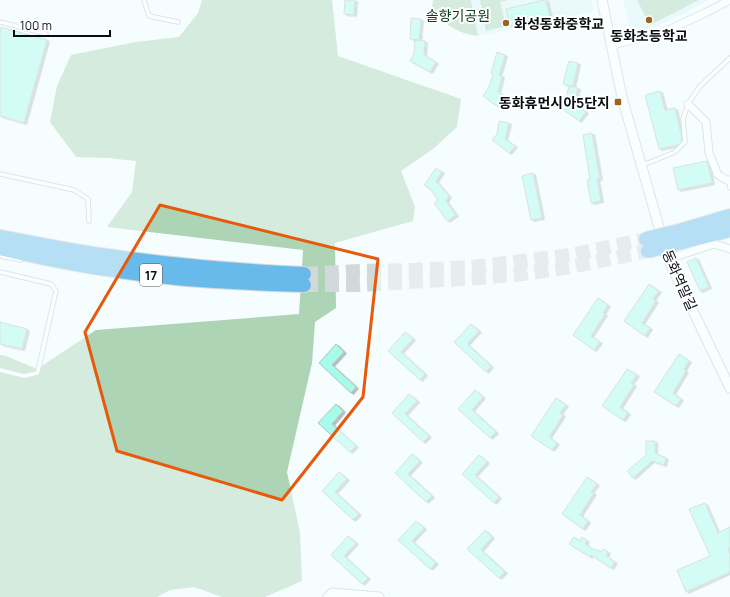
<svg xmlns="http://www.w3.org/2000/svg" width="730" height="597" font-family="Manrope,'Noto Sans KR',sans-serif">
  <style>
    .built { fill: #dcf6fa }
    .green { fill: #acd4b5 }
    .building { fill: #a6fbea; stroke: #b3c2be; filter: url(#shadow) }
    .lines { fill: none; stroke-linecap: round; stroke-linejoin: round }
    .motorway-tunnel { stroke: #d2d9da; stroke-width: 14; stroke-dasharray: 14 7; stroke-linecap: butt }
    .service-casing { stroke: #bbcbce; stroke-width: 5.5 }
    .minor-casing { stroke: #bbcbce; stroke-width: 9 }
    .tertiary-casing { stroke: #bbcbce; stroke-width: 11 }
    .motorway-casing { stroke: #d7d8d9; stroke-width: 16 }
    .service { stroke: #fff; stroke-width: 3.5 }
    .minor { stroke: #fff; stroke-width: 7 }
    .tertiary { stroke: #fff; stroke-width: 9 }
    .motorway { stroke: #68baeb; stroke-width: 14 }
    .motorway-bridge-casing { stroke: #d7d8d9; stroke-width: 16; stroke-linecap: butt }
    .motorway-bridge { stroke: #68baeb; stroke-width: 14 }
    .marked { fill: none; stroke: #e8590c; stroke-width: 3; stroke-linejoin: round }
    .poi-dot { fill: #9c6421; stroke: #fff; stroke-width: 1.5 }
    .labels { text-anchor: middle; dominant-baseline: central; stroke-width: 4; stroke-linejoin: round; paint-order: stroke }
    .shield { fill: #fff; stroke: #525657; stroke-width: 1 }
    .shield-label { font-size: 13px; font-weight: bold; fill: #080e0f }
    .park-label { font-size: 14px; fill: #113d20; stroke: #fff }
    .poi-label { font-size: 14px; font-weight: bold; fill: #080e0f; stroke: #fff; text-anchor: start }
    .street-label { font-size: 14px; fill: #080e0f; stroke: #fff }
  </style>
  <defs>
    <filter id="shadow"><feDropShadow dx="2.5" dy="1.5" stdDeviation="0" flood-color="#0004"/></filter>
  </defs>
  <rect width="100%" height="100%" fill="#f6fdfe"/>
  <g class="built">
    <path d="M 471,0 L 592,0 L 594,11 L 478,36 Z"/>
    <path d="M 623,0 L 709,0 L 686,13 L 656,27 L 631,31 Z"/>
  </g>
  <g class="green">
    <path d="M 202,0 L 332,0 L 338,56 L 461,99 L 457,127 L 433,149 L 401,171 L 415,207 L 413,221 L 335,243 L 336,308 L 315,322 L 312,363 L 287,472 L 300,533 L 302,581 L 265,597 L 222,597 L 194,587 L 170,590 L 157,597 L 0,597 L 0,355 L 6,356 L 37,369 L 96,330 L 299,314 L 303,250 L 107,227 L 132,192 L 136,161 L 108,158 L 76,157 L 50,122 L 57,86 L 71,55 L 136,42 L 179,37 L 198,13 Z"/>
    <path d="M 433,0 L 471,0 L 478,36 C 459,34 444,25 432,9 Z"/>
    <path d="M 480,0 L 509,0 L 500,2 L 506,26 L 486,31 Z"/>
    <path d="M 637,0 L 699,0 L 650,25 Z"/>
  </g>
  <g class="building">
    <path d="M 345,0 L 355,0 L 354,15 L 344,14 Z"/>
    <path d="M 544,0 L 546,0 L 550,17 L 510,26 L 506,9 Z"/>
    <path d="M 411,18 L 421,19 L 419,40 L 410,39 Z"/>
    <path d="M 1,27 L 47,40 L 24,123 L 0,116 L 0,32 Z"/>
    <path d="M 415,40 L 425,41 L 424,55 L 436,62 L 430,72 L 410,61 L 414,54 Z"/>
    <path d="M 497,52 L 505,55 L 499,75 L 502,76 L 498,92 L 508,100 L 501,109 L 483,96 L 489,87 L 493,74 L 491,73 Z"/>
    <path d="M 569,61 L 578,63 L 573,86 L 563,84 Z"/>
    <path d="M 569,86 L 578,88 L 574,103 L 586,112 L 579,121 L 560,107 L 566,98 Z"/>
    <path d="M 660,91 L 665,110 L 675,108 L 681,134 L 682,141 L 678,145 L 659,149 L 645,95 Z"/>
    <path d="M 499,121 L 509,123 L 505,139 L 515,146 L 509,153 L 492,140 L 497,134 Z"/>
    <path d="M 592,133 L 600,179 L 597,179 L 601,201 L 591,203 L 587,180 L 590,180 L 583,135 Z"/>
    <path d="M 707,161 L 712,183 L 678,190 L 673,168 Z"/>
    <path d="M 436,168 L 442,172 L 436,181 L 449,196 L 446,201 L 456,215 L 447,221 L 434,203 L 438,200 L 431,190 L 424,185 Z"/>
    <path d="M 533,173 L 542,218 L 531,220 L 522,176 Z"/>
    <path d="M 696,258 L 709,287 L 700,291 L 687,262 Z"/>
    <path d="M 649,284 L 659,291 L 653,299 L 656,301 L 642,323 L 650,328 L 645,336 L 624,321 Z"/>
    <path d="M 598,298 L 608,305 L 603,313 L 605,314 L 591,336 L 600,342 L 594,350 L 573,335 Z"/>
    <path d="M 0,322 L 27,329 L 22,349 L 0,344 Z"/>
    <path d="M 471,324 L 479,331 L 467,344 L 491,366 L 486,372 L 454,342 Z"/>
    <path d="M 405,332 L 413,339 L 401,352 L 425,374 L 420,380 L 388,351 Z"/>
    <path d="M 336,344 L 344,352 L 332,365 L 356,387 L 351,393 L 319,363 Z"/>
    <path d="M 679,354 L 689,361 L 684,369 L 686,371 L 673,393 L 681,399 L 676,406 L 654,392 Z"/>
    <path d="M 627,369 L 637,375 L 631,383 L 634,385 L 620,407 L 628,413 L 623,420 L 602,406 Z"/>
    <path d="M 475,390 L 483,397 L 472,410 L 496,432 L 490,438 L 458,409 Z"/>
    <path d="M 409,394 L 417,401 L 405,414 L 429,436 L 423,442 L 392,413 Z"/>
    <path d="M 556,398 L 566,405 L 560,413 L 563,415 L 549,437 L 557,443 L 552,450 L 531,436 Z"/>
    <path d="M 336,404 L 343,411 L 332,424 L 356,446 L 350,452 L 318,423 Z"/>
    <path d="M 646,441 L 655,441 L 655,453 L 666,458 L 664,465 L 652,461 L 633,478 L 627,471 L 646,455 Z"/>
    <path d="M 412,454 L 420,461 L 408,474 L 432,496 L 426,502 L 395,473 Z"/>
    <path d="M 479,455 L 487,462 L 475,475 L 499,497 L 494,503 L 462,474 Z"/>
    <path d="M 339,472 L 347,479 L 335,492 L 359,514 L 353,520 L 322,491 Z"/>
    <path d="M 587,477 L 597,484 L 591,492 L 594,493 L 580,515 L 588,521 L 583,529 L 562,514 Z"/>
    <path d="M 705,503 L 718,533 L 730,527 L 730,548 L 728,549 L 730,554 L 730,572 L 686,592 L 677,570 L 710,556 L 689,509 Z"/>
    <path d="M 416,521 L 424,528 L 412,541 L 436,563 L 430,569 L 398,540 Z"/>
    <path d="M 485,530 L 492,537 L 481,550 L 505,572 L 499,578 L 467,549 Z"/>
    <path d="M 348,536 L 356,543 L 344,556 L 368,578 L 362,584 L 331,555 Z"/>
    <path d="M 574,537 L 580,541 L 582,537 L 587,541 L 585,544 L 594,550 L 595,549 L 601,552 L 603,549 L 608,552 L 606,556 L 615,562 L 611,568 L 591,555 L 590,557 L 569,544 Z"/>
  </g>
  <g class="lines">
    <g class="motorway-tunnel">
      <path d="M 304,274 L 359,271 L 413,270 L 472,267 L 571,255 L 646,239"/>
      <path d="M 304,285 L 359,285 L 479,278 L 522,274 L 571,267 L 648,251"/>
    </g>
    <defs>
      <g id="service">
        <path d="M 144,0 L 149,16 L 178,22"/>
        <path d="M 0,22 L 46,34"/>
        <path d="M 643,165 L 675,152 L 685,142 L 683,119 L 688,104 L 700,86 L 730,58"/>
        <path d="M 0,174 L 74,190 L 88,199 L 89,221"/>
        <path d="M 729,181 L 730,188"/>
        <path d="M 0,256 L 21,260"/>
        <path d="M 0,272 L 51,284 L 56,291 L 38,371 L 37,373 L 24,376 L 0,370"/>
      </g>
      <g id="minor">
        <path d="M 612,45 L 664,32 L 705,13 L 730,0"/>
        <path d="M 688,104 L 706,122 L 709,153 L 718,175 L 729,181 L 730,180"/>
        <path d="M 668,259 L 714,244 L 730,249"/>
      </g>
      <g id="tertiary">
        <path d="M 602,0 L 622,97 L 668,259 L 730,388"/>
        <path d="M 328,597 L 332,593 L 379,597"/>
      </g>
      <g id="motorway">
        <path d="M 679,231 L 730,216"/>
        <path d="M 0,237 C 34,243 67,250 101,255 C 169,265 236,271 304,274"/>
        <path d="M 682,242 L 730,230"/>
        <path d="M 0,248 C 61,263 123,273 186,279 C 225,282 265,284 304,285"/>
      </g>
    </defs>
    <use href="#service" class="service-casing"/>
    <use href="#minor" class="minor-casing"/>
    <use href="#tertiary" class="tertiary-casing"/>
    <use href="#motorway" class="motorway-casing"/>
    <use href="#service" class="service"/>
    <use href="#minor" class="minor"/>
    <use href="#tertiary" class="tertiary"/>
    <use href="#motorway" class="motorway"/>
    <defs>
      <g id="motorway-bridge">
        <path d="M 646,239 L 679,231"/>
        <path d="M 648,251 L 682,242"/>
      </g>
    </defs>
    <use href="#motorway-bridge" class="motorway-bridge-casing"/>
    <use href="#motorway-bridge" class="motorway-bridge"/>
  </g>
  <path d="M0 0H730V597H0ZM 160,205 L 378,259 L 363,397 L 282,500 L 117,451 L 85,332 Z" fill="#f6fdfe" fill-opacity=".55" fill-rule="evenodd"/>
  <path class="marked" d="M 160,205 L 378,259 L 363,397 L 282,500 L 117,451 L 85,332 Z"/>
  <g class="poi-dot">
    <circle cx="649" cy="20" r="4"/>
    <circle cx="506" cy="23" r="4"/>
    <rect x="614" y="98" width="8" height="8" rx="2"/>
  </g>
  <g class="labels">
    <rect class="shield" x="140" y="264" width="22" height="22" rx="3"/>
    <g class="shield-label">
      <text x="151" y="275">17</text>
    </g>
    <g class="park-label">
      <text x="458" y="15">솔향기공원</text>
    </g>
    <g class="poi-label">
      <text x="514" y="23">화성동화중학교</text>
      <text x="649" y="35" text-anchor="middle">동화초등학교</text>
      <text x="610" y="102" text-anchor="end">동화휴먼시아5단지</text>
    </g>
    <g class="street-label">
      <text transform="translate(680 280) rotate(66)">동화역말길</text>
    </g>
  </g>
  <path d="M14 30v6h96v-6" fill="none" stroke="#080e0f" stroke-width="2"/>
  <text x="20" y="30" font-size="12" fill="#080e0f" stroke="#ffffff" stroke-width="3" paint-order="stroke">100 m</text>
</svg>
